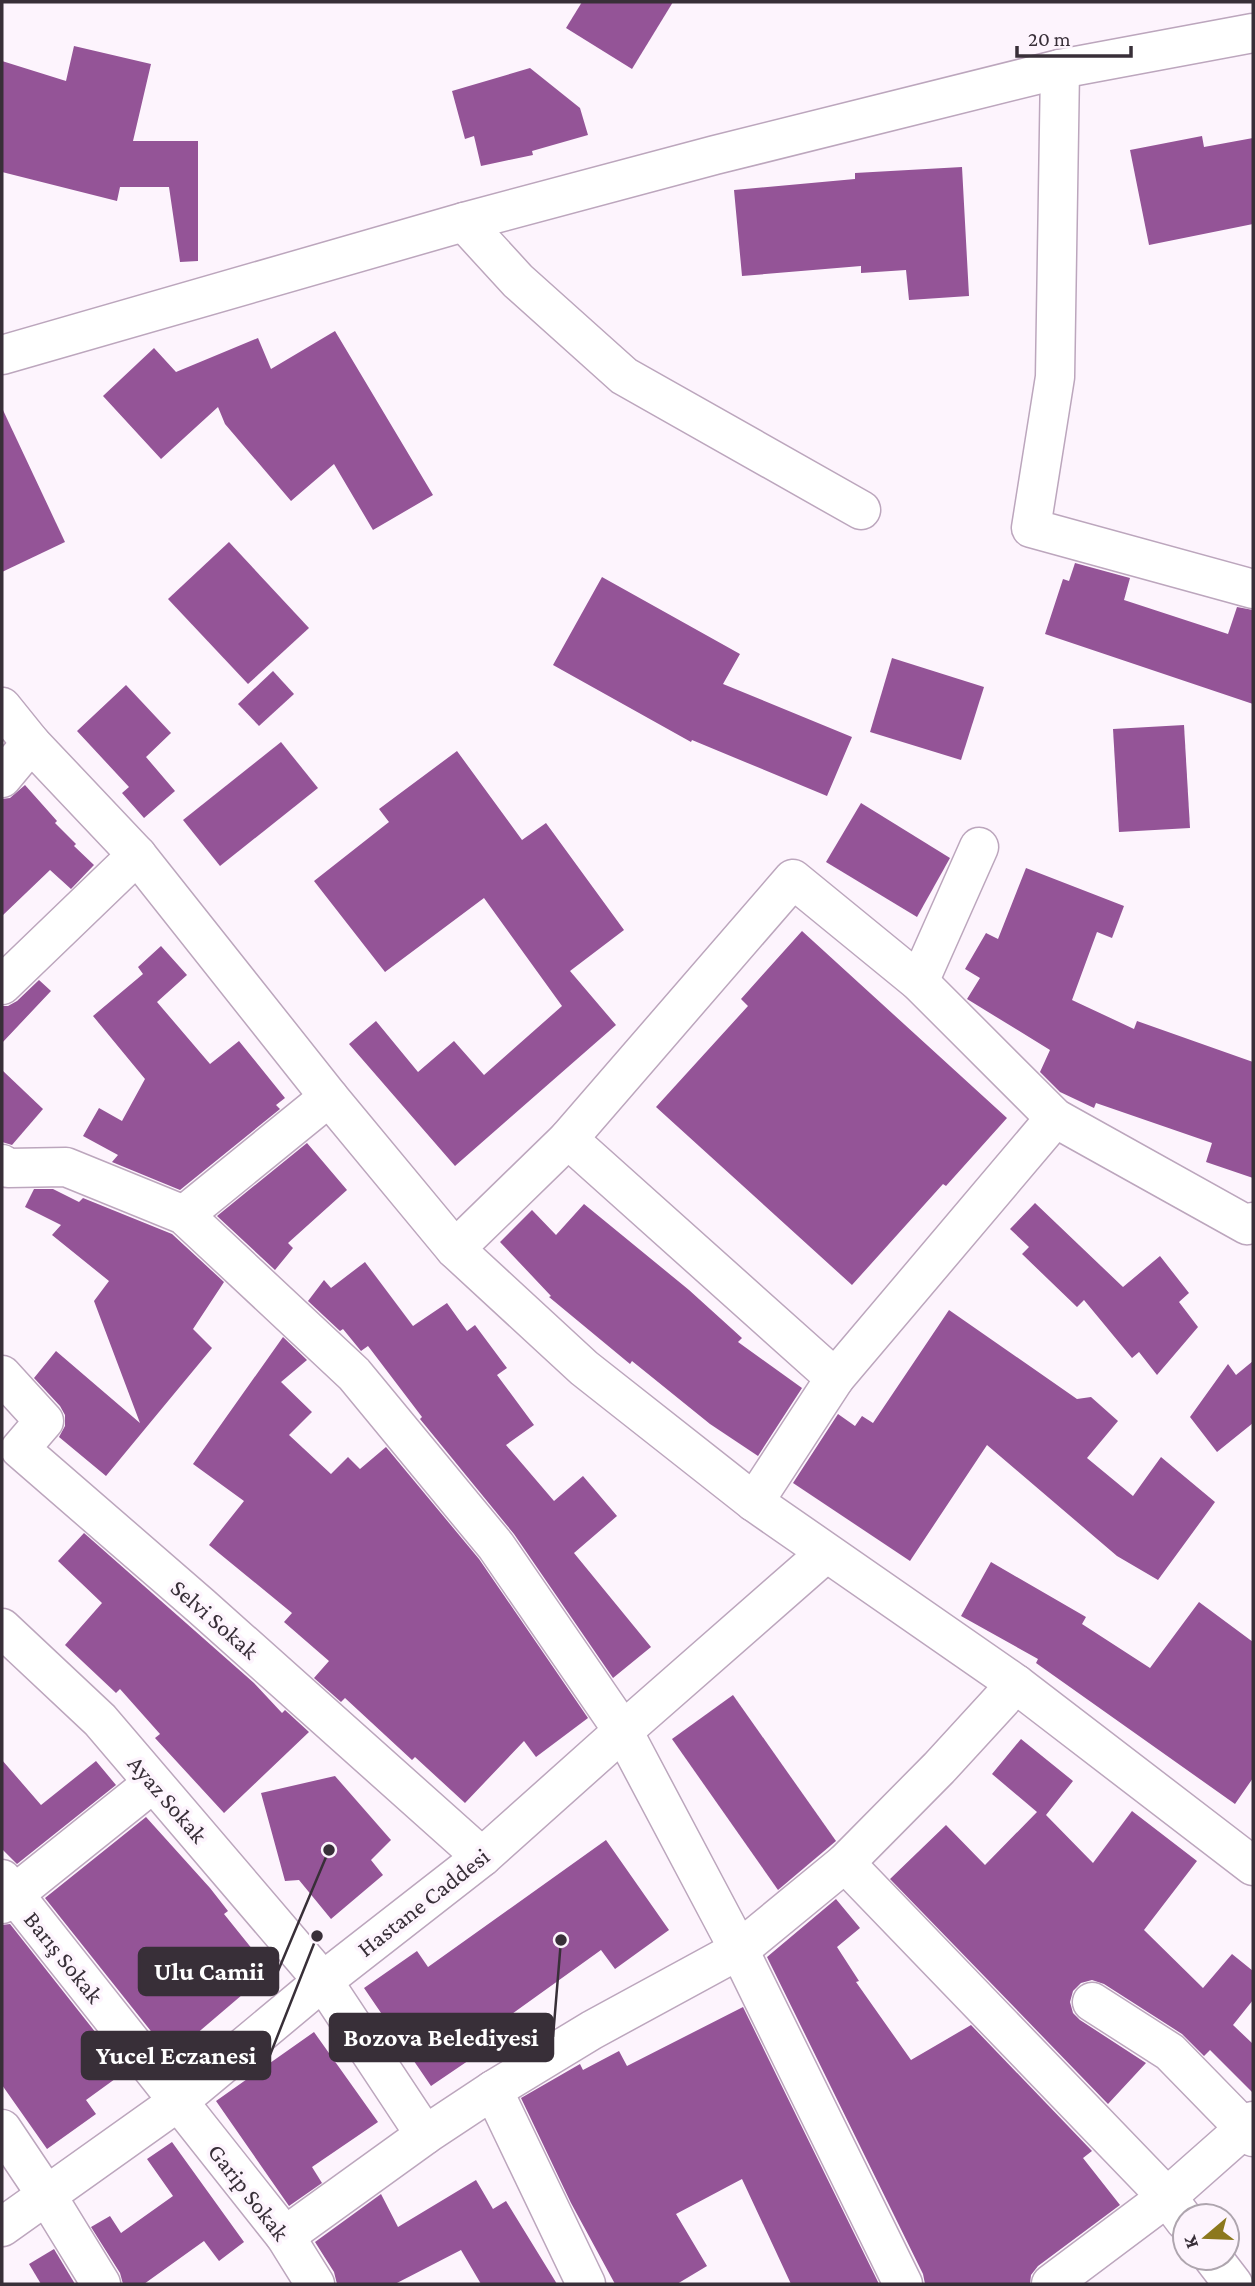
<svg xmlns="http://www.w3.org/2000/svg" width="1255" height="2286" font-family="'Crimson Pro',serif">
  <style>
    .building { fill: #945497 }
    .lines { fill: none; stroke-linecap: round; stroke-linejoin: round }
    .minor-casing { stroke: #bca6bd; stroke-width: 41 }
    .minor { stroke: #fff; stroke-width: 38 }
    .labels { text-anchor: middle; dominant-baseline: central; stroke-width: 7; stroke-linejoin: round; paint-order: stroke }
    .street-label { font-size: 24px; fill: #382f38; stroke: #fdf4fd }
    .leader { fill: none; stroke: #382f38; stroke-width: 2.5 }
    .callout-dot { fill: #382f38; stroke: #fdf4fd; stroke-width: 2.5 }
    .callout { fill: #382f38; stroke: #382f38; stroke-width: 2.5 }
    .callout-label { font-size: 26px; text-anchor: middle; font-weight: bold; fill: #fff }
  </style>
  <rect width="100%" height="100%" fill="#fdf4fd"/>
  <g class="building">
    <path d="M 582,2 L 673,2 L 632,69 L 566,28 Z"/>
    <path d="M 74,46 L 151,64 L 133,141 L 198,141 L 198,261 L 180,262 L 169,187 L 120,187 L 117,201 L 2,172 L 2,61 L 66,81 Z"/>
    <path d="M 530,68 L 580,108 L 588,135 L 532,151 L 533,155 L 481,166 L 474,136 L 465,139 L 452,91 Z"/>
    <path d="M 1202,136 L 1204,147 L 1253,138 L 1253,224 L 1149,245 L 1130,150 Z"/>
    <path d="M 962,167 L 969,296 L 909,300 L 906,270 L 861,273 L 861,266 L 742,276 L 734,190 L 855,179 L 855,173 Z"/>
    <path d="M 335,331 L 433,495 L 373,530 L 334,464 L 291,501 L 225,424 L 218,407 L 161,459 L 103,396 L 154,348 L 176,372 L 258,338 L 271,369 Z"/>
    <path d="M 2,408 L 65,542 L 2,572 Z"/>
    <path d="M 229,542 L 309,628 L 248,684 L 168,599 Z"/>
    <path d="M 1075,563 L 1130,578 L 1124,600 L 1228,634 L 1237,607 L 1253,610 L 1253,704 L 1045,634 L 1063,579 L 1069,581 Z"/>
    <path d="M 602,577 L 740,654 L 723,684 L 852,737 L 827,796 L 692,740 L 691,742 L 553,665 Z"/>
    <path d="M 892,658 L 984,687 L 961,760 L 870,732 Z"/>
    <path d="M 273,671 L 294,694 L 259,726 L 238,704 Z"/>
    <path d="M 126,685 L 171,733 L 146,757 L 175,791 L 144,818 L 122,793 L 129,787 L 77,731 Z"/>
    <path d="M 1184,725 L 1190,828 L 1119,832 L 1113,729 Z"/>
    <path d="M 281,742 L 318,788 L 220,866 L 183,820 Z"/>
    <path d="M 457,751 L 522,840 L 546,823 L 624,930 L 570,971 L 616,1025 L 455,1166 L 349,1044 L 376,1021 L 418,1072 L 454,1041 L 484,1075 L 562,1006 L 484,898 L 385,972 L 314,881 L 389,822 L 379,809 Z"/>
    <path d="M 25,785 L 57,821 L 55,823 L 76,844 L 74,846 L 94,865 L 71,889 L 50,870 L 2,916 L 2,799 L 10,798 Z"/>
    <path d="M 861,803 L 950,858 L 917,917 L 826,862 Z"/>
    <path d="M 1026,868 L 1124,906 L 1112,938 L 1097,932 L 1072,1000 L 1134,1029 L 1137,1021 L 1253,1062 L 1253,1178 L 1206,1162 L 1212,1143 L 1096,1103 L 1094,1108 L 1060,1092 L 1040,1072 L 1050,1050 L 967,999 L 980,978 L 965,969 L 986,933 L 998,939 Z"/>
    <path d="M 802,931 L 1007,1118 L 946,1186 L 943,1184 L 852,1285 L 656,1107 L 748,1006 L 741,999 Z"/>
    <path d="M 161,946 L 187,975 L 157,1002 L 210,1064 L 239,1041 L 285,1098 L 276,1105 L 280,1109 L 180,1190 L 112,1162 L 118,1155 L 83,1136 L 99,1108 L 122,1121 L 145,1079 L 93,1016 L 143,974 L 138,967 Z"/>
    <path d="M 39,980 L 51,991 L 2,1043 L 2,1006 L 8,1006 L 17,1001 Z"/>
    <path d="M 2,1070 L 43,1109 L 12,1145 L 2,1142 Z"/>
    <path d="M 307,1143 L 347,1190 L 288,1243 L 293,1248 L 275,1270 L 217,1216 Z"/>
    <path d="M 34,1189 L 53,1189 L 79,1202 L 83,1198 L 172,1234 L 224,1282 L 193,1329 L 212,1348 L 106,1476 L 59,1437 L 65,1426 L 65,1415 L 60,1406 L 34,1378 L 56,1351 L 140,1423 L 94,1301 L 109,1281 L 52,1235 L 61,1225 L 25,1207 Z"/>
    <path d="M 1035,1203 L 1123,1287 L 1160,1256 L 1189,1293 L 1179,1302 L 1198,1327 L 1157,1375 L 1139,1352 L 1132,1358 L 1084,1300 L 1077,1307 L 1022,1254 L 1029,1247 L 1010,1229 Z"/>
    <path d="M 584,1204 L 689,1290 L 742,1338 L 738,1342 L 802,1388 L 758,1456 L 710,1424 L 632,1361 L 630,1364 L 549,1297 L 551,1296 L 500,1242 L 532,1210 L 556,1235 Z"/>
    <path d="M 365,1262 L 413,1326 L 447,1303 L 467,1331 L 475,1325 L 507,1368 L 497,1375 L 534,1425 L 506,1445 L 554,1501 L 583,1476 L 617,1516 L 574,1553 L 651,1647 L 613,1678 L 514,1534 L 420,1419 L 422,1417 L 368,1346 L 361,1351 L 343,1329 L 340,1331 L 308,1301 L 324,1280 L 331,1288 Z"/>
    <path d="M 949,1310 L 1077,1399 L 1091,1397 L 1118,1421 L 1087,1458 L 1133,1496 L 1161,1457 L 1215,1502 L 1158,1580 L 1117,1556 L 987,1445 L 910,1561 L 793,1483 L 838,1414 L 855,1426 L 862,1416 L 873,1423 Z"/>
    <path d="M 283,1337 L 307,1360 L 281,1382 L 312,1412 L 289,1435 L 331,1474 L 348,1457 L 360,1469 L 386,1447 L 479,1559 L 588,1718 L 536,1757 L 524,1741 L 465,1803 L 415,1757 L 412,1760 L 345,1698 L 341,1702 L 314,1678 L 329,1661 L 284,1622 L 292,1613 L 209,1545 L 244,1501 L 193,1464 Z"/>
    <path d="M 1253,1361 L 1253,1423 L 1217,1452 L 1190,1417 L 1228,1364 L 1236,1375 Z"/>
    <path d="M 84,1533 L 254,1683 L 282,1713 L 285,1710 L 309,1732 L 224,1813 L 155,1738 L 160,1734 L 120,1689 L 116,1693 L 65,1645 L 102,1603 L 58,1561 Z"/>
    <path d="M 991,1562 L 1086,1617 L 1082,1624 L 1150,1668 L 1199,1602 L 1253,1642 L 1253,1778 L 1235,1804 L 1036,1663 L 1038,1659 L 961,1616 Z"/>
    <path d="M 733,1695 L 836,1841 L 778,1890 L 672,1739 Z"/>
    <path d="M 1021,1739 L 1073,1781 L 1046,1815 L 1093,1863 L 1132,1811 L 1197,1861 L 1144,1930 L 1203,1988 L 1232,1954 L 1253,1971 L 1253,2000 L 1233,2025 L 1253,2044 L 1253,2093 L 1210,2050 L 1204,2056 L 1182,2034 L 1104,1984 L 1092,1980 L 1081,1983 L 1073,1991 L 1070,2002 L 1073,2013 L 1080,2020 L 1146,2063 L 1108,2104 L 890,1879 L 946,1825 L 985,1865 L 1037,1812 L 992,1774 Z"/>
    <path d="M 2,1760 L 41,1805 L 96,1761 L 116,1785 L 17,1864 L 2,1849 Z"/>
    <path d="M 335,1776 L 391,1840 L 371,1860 L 383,1875 L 331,1919 L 299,1880 L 285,1881 L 261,1793 Z"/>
    <path d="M 146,1817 L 210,1888 L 228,1911 L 224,1914 L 270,1971 L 174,2053 L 166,2042 L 162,2045 L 45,1898 Z"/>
    <path d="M 606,1840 L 669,1930 L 615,1969 L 601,1950 L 477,2039 L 484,2050 L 431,2086 L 364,1988 L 417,1951 L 428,1967 Z"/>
    <path d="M 836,1899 L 860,1928 L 837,1947 L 859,1981 L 856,1982 L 911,2060 L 971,2025 L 1092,2151 L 1083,2158 L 1120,2205 L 1038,2266 L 1031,2275 L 1030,2284 L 925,2284 L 923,2274 L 767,1957 Z"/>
    <path d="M 10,1924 L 126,2071 L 86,2100 L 96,2114 L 47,2149 L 2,2085 L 2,1925 Z"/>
    <path d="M 743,2007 L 879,2284 L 791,2284 L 742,2179 L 676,2214 L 707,2266 L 677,2284 L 615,2284 L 571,2203 L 521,2098 L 580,2064 L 583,2070 L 619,2051 L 627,2066 Z"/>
    <path d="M 314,2032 L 378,2122 L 312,2167 L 322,2183 L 289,2206 L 216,2101 Z"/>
    <path d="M 172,2142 L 244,2242 L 219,2261 L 204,2241 L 144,2284 L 123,2284 L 120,2273 L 91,2227 L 110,2216 L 121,2233 L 173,2196 L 147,2159 Z"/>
    <path d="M 476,2180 L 493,2209 L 506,2201 L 557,2284 L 481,2284 L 461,2250 L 395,2284 L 337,2284 L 334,2272 L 315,2242 L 381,2194 L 398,2227 Z"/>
    <path d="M 54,2249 L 75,2284 L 41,2284 L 29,2264 Z"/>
  </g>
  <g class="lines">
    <defs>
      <g id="minor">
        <path d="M 1060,69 L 1055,377 L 1031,528 L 1253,589"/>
        <path d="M 464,222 L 518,281 L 624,376 L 861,510"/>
        <path d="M 2,355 L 464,222 L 715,155 L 1060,69 L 1253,33"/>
        <path d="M 2,707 L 31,743 L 137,855 L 329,1097 L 455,1249 L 584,1368 L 754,1502 L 1016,1684 L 1253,1866"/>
        <path d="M 2,778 L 31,743"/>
        <path d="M 919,982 L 979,847"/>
        <path d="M 2,985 L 137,855"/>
        <path d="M 568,1139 L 835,1378 L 1055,1118"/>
        <path d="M 2,1164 L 8,1168 L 66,1167 L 184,1215 L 354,1374 L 496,1546 L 623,1731 L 739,1950 L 903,2284"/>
        <path d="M 184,1215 L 329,1097"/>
        <path d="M 455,1249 L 568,1139 L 793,879 L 919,982 L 1055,1118 L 1247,1225 L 1253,1222"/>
        <path d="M 2,1375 L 44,1421 L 20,1449 L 201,1606 L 482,1857"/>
        <path d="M 754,1502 L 835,1378"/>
        <path d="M 2,1628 L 100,1720 L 323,1981 L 425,2135 L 493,2090 L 586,2284"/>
        <path d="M 845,1863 L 1167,2197 L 1185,2221"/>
        <path d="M 2,1879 L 285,2236 L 315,2284"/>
        <path d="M 2,1904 L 153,1783"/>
        <path d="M 1092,2002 L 1170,2052 L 1253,2137"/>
        <path d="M 493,2090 L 592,2030 L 739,1950 L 845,1863 L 939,1768 L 1016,1684"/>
        <path d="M 2,2129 L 47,2196 L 101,2284"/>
        <path d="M 2,2227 L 179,2101 L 323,1981 L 482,1857 L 623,1731 L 826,1553"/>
        <path d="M 285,2236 L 425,2135"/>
        <path d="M 1213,2258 L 1233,2284"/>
        <path d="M 1051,2284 L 1167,2197 L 1253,2121"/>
      </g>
    </defs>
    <use href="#minor" class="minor-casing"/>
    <use href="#minor" class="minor"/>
  </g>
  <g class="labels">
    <g class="street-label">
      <text transform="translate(215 1619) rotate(41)">Selvi Sokak</text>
      <text transform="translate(168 1799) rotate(49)">Ayaz Sokak</text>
      <text transform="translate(423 1902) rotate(-38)">Hastane Caddesi</text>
      <text transform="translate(64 1957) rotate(51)">Barış Sokak</text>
      <text transform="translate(249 2192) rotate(52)">Garip Sokak</text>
    </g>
  </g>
  <path class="leader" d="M329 1850L278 1971M561 1940L553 2037M317 1936L270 2055"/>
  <g class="callout-dot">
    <circle cx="329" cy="1850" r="7"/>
    <circle cx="561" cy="1940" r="7"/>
    <circle cx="317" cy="1936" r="7"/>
  </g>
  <g class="callout">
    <rect x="139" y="1948" width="139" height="47" rx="7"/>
    <rect x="330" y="2014" width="223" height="47" rx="7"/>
    <rect x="82" y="2032" width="188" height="47" rx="7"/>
  </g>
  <g class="callout-label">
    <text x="209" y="1980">Ulu Camii</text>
    <text x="441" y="2046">Bozova Belediyesi</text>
    <text x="176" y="2064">Yucel Eczanesi</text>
  </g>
  <rect width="1255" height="2286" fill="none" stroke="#382f38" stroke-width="7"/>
  <g transform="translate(1206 2237) rotate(251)"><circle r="33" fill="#fdf4fd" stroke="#aea5ae" stroke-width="2"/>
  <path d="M0-5L12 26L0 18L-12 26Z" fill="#8c781d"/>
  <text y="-10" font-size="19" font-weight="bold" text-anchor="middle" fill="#382f38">K</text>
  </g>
  <path d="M1017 46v10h114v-10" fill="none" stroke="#382f38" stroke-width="3.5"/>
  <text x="1028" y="46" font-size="21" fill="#382f38" stroke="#fdf4fd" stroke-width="5" paint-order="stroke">20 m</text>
</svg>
